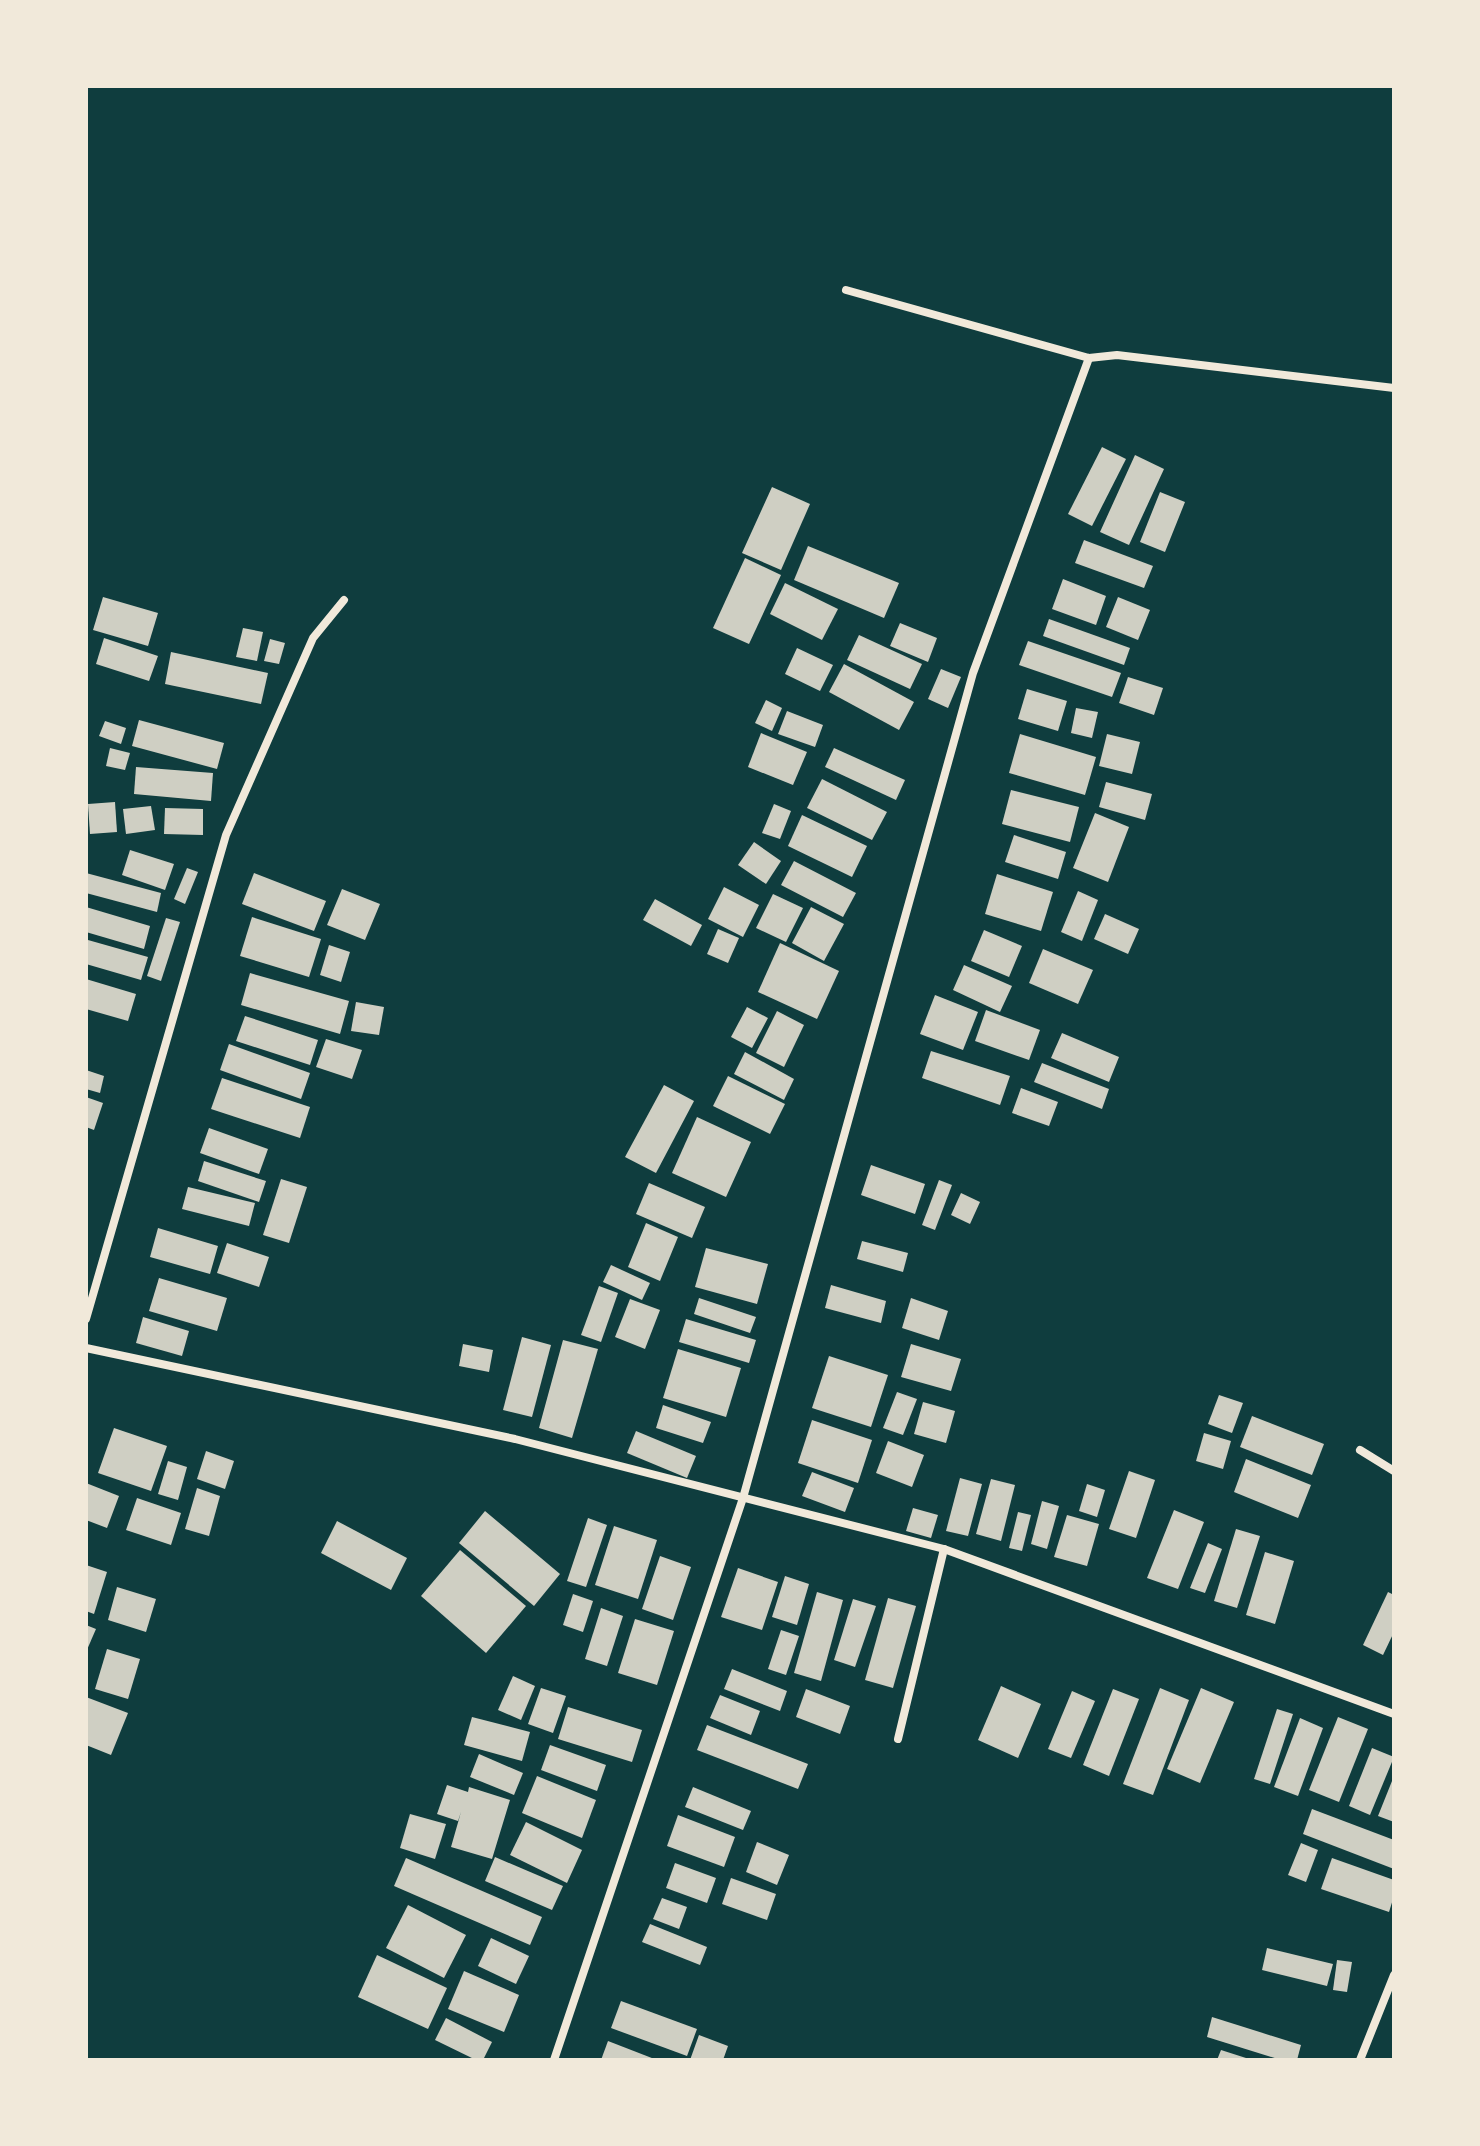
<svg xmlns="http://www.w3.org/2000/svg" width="1480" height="2146" font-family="'Zilla Slab',serif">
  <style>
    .building { fill: #cfcfc3 }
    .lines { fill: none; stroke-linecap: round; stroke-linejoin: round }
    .minor { stroke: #f1e9da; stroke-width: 8 }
  </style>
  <rect width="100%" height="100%" fill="#0f3d3e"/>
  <g class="building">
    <path d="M 1102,447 L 1126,459 L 1092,526 L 1068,514 Z"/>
    <path d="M 1135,455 L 1164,469 L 1129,545 L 1100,532 Z"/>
    <path d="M 772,487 L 810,504 L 781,570 L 742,553 Z"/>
    <path d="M 1160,492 L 1185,502 L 1165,552 L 1140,542 Z"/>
    <path d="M 1084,540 L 1153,566 L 1144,588 L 1075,563 Z"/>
    <path d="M 808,546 L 899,583 L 884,618 L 794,580 Z"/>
    <path d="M 745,558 L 781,575 L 749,644 L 713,628 Z"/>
    <path d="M 1063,579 L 1106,596 L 1096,625 L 1052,609 Z"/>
    <path d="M 785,583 L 838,609 L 822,640 L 770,614 Z"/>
    <path d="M 103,597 L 158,613 L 148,646 L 93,630 Z"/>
    <path d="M 1118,597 L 1150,610 L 1138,640 L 1106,627 Z"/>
    <path d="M 1049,619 L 1130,648 L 1124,665 L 1043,636 Z"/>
    <path d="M 900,623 L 937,638 L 928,662 L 890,646 Z"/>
    <path d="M 243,628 L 263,632 L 257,661 L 236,657 Z"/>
    <path d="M 859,635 L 922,664 L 910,689 L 847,660 Z"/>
    <path d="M 104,638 L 158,656 L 149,681 L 96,664 Z"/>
    <path d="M 270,639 L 285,643 L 279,664 L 264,661 Z"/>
    <path d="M 1028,641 L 1121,673 L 1112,697 L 1019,665 Z"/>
    <path d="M 797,648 L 833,665 L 820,691 L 785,674 Z"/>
    <path d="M 171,652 L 268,673 L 261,704 L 165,684 Z"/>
    <path d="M 844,664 L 914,702 L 899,730 L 829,692 Z"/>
    <path d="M 941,669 L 961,677 L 948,708 L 928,699 Z"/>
    <path d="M 1128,677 L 1163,688 L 1154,715 L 1119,703 Z"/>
    <path d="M 1027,689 L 1067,701 L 1058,731 L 1018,719 Z"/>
    <path d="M 766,700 L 782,708 L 772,731 L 755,723 Z"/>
    <path d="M 1076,708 L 1098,712 L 1092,738 L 1071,733 Z"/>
    <path d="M 787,711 L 823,725 L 815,747 L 778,734 Z"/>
    <path d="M 139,720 L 224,743 L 217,769 L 132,746 Z"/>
    <path d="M 105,721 L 126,728 L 121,744 L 99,736 Z"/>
    <path d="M 761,733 L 807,752 L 793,785 L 748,767 Z"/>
    <path d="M 1020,734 L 1096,757 L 1085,795 L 1009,773 Z"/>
    <path d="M 1107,734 L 1140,742 L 1132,774 L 1099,766 Z"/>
    <path d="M 110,748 L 130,753 L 125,770 L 106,766 Z"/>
    <path d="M 834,748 L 905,780 L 896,800 L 825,767 Z"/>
    <path d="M 136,767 L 213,773 L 211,801 L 134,794 Z"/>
    <path d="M 822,779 L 887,812 L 872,840 L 807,808 Z"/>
    <path d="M 1106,782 L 1152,794 L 1145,820 L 1099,807 Z"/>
    <path d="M 1011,790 L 1079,807 L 1070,842 L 1002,824 Z"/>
    <path d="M 115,802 L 117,832 L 90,834 L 88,804 Z"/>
    <path d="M 774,804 L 791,811 L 780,839 L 762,833 Z"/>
    <path d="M 151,806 L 155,830 L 126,834 L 123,809 Z"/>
    <path d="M 165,808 L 203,809 L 203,835 L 164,834 Z"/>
    <path d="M 1095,813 L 1129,827 L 1108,882 L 1073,868 Z"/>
    <path d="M 802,815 L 867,846 L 852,877 L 788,846 Z"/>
    <path d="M 1014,835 L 1066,852 L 1058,879 L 1005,862 Z"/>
    <path d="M 754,842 L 781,861 L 766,884 L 738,865 Z"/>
    <path d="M 130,850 L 174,864 L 165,890 L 122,875 Z"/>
    <path d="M 794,861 L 856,893 L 843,917 L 781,885 Z"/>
    <path d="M 187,868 L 198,872 L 185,904 L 174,899 Z"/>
    <path d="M 86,873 L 161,893 L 157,912 L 86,893 Z"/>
    <path d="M 254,873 L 326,901 L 314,931 L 242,904 Z"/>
    <path d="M 997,874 L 1053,892 L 1041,931 L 985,914 Z"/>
    <path d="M 724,887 L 759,905 L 743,937 L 708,919 Z"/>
    <path d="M 342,889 L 380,904 L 365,940 L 327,925 Z"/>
    <path d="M 1078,891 L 1098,900 L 1082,941 L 1061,932 Z"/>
    <path d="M 773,894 L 803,908 L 786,942 L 756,928 Z"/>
    <path d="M 655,899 L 702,925 L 691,946 L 643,920 Z"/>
    <path d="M 86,907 L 150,926 L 144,949 L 86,932 Z"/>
    <path d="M 811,907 L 844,924 L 824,961 L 792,943 Z"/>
    <path d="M 1105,914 L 1139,929 L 1128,954 L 1094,939 Z"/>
    <path d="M 252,917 L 321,939 L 309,977 L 240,956 Z"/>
    <path d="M 166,918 L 180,922 L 161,981 L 147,976 Z"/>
    <path d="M 718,929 L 739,938 L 728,963 L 707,954 Z"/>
    <path d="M 984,930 L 1022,946 L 1009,977 L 971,961 Z"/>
    <path d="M 88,940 L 148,957 L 141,980 L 86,964 Z"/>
    <path d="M 780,943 L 839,971 L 817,1019 L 758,992 Z"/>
    <path d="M 329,945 L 350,952 L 341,982 L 320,975 Z"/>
    <path d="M 1043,949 L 1093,970 L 1078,1004 L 1029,983 Z"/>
    <path d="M 964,965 L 1012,986 L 1000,1012 L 953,990 Z"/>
    <path d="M 250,973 L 349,1001 L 340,1034 L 241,1005 Z"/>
    <path d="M 86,979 L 136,994 L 128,1021 L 86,1009 Z"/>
    <path d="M 935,995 L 978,1012 L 963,1050 L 920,1034 Z"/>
    <path d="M 356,1002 L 384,1007 L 379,1035 L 351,1031 Z"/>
    <path d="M 747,1007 L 768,1018 L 752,1048 L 731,1037 Z"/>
    <path d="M 986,1010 L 1040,1030 L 1029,1060 L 975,1041 Z"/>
    <path d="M 777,1011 L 804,1025 L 784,1067 L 756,1053 Z"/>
    <path d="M 245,1016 L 318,1040 L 310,1065 L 236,1041 Z"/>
    <path d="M 1062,1033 L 1119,1057 L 1109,1082 L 1051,1058 Z"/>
    <path d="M 326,1039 L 362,1050 L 352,1079 L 316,1067 Z"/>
    <path d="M 229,1044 L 310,1073 L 301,1099 L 220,1070 Z"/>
    <path d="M 931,1051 L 1010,1076 L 1000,1105 L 922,1078 Z"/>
    <path d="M 745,1052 L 794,1079 L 784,1100 L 734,1074 Z"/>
    <path d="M 1042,1063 L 1109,1089 L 1102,1109 L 1034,1082 Z"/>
    <path d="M 86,1070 L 104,1076 L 100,1093 L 86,1089 Z"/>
    <path d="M 728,1076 L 785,1104 L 770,1134 L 713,1106 Z"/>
    <path d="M 222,1078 L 310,1107 L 300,1138 L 211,1109 Z"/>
    <path d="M 664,1085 L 694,1101 L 656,1173 L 625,1157 Z"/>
    <path d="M 1021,1088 L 1058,1102 L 1049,1126 L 1012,1113 Z"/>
    <path d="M 86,1097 L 103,1103 L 94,1130 L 86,1127 Z"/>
    <path d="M 697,1117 L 751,1142 L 726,1197 L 672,1173 Z"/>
    <path d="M 209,1128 L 268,1149 L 259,1174 L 200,1153 Z"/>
    <path d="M 204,1161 L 266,1181 L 259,1202 L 198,1181 Z"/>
    <path d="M 871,1165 L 925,1184 L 915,1214 L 861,1195 Z"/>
    <path d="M 281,1179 L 307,1187 L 289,1243 L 263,1235 Z"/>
    <path d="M 939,1180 L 952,1185 L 935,1230 L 922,1225 Z"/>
    <path d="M 649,1183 L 705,1207 L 692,1238 L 636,1214 Z"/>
    <path d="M 188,1187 L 255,1203 L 249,1226 L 182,1209 Z"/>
    <path d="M 961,1193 L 980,1202 L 970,1224 L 951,1215 Z"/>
    <path d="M 646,1223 L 678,1237 L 660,1281 L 628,1267 Z"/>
    <path d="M 158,1228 L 218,1246 L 210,1274 L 150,1257 Z"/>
    <path d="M 862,1241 L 908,1253 L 903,1272 L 857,1259 Z"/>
    <path d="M 227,1243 L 269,1257 L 259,1287 L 217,1273 Z"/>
    <path d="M 706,1248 L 768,1264 L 757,1304 L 695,1287 Z"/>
    <path d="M 611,1265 L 650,1283 L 642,1300 L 603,1282 Z"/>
    <path d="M 159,1278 L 227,1298 L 217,1331 L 149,1311 Z"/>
    <path d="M 831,1285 L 886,1301 L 881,1323 L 825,1308 Z"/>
    <path d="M 599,1286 L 618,1293 L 601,1342 L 581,1335 Z"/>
    <path d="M 699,1298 L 756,1317 L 750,1333 L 694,1314 Z"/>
    <path d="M 911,1298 L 948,1311 L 939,1340 L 902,1328 Z"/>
    <path d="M 630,1299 L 660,1310 L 645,1349 L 615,1337 Z"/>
    <path d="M 143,1317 L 189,1331 L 182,1356 L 136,1343 Z"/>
    <path d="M 686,1319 L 756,1340 L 749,1363 L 679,1342 Z"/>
    <path d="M 522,1337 L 551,1345 L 532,1417 L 503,1410 Z"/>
    <path d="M 563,1340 L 598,1349 L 572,1438 L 539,1428 Z"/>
    <path d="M 463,1344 L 493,1350 L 489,1372 L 459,1366 Z"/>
    <path d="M 911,1344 L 961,1359 L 951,1391 L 901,1377 Z"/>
    <path d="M 678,1349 L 741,1368 L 726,1417 L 663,1398 Z"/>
    <path d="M 829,1356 L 888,1375 L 871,1427 L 812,1408 Z"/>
    <path d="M 897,1392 L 917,1399 L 903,1435 L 883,1428 Z"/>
    <path d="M 1219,1395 L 1243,1403 L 1232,1433 L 1208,1424 Z"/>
    <path d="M 923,1402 L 955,1411 L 946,1443 L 914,1434 Z"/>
    <path d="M 663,1405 L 711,1422 L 703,1443 L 656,1428 Z"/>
    <path d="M 1252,1416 L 1324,1444 L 1312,1475 L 1240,1447 Z"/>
    <path d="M 812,1420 L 872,1440 L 858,1483 L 798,1463 Z"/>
    <path d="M 114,1428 L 167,1446 L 151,1491 L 98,1473 Z"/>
    <path d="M 636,1431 L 696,1456 L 687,1478 L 627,1453 Z"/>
    <path d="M 1204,1433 L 1231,1441 L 1223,1469 L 1196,1461 Z"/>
    <path d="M 888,1441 L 924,1455 L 912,1487 L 876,1473 Z"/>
    <path d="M 206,1451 L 234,1461 L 225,1489 L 197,1479 Z"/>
    <path d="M 1246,1459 L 1311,1485 L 1298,1518 L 1234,1492 Z"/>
    <path d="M 168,1461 L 187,1467 L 178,1500 L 158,1494 Z"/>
    <path d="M 1129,1471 L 1155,1480 L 1136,1538 L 1109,1529 Z"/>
    <path d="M 812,1472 L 854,1488 L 845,1512 L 802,1496 Z"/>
    <path d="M 960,1478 L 982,1484 L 968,1536 L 946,1531 Z"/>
    <path d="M 991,1479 L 1015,1485 L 1001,1541 L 976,1534 Z"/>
    <path d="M 86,1483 L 119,1496 L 107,1528 L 86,1520 Z"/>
    <path d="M 1087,1484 L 1105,1490 L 1097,1517 L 1079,1511 Z"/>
    <path d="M 197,1488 L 220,1496 L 209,1536 L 185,1529 Z"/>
    <path d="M 137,1498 L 181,1513 L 171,1545 L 126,1530 Z"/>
    <path d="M 1042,1501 L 1059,1506 L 1047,1549 L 1031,1544 Z"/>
    <path d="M 913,1508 L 938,1515 L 931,1538 L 906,1531 Z"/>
    <path d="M 1174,1510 L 1204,1522 L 1178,1589 L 1147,1578 Z"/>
    <path d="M 485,1511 L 560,1574 L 534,1606 L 459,1543 Z"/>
    <path d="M 1018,1512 L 1031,1515 L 1022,1551 L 1009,1548 Z"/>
    <path d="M 1067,1515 L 1099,1524 L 1087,1566 L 1054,1557 Z"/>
    <path d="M 588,1518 L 607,1525 L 586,1587 L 567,1581 Z"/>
    <path d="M 337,1521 L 407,1558 L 391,1590 L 321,1553 Z"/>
    <path d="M 614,1526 L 657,1540 L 638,1599 L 595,1585 Z"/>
    <path d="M 1236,1529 L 1260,1536 L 1237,1608 L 1214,1601 Z"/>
    <path d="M 1208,1543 L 1222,1549 L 1205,1593 L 1190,1588 Z"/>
    <path d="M 460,1550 L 526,1606 L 486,1653 L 421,1596 Z"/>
    <path d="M 1265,1552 L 1294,1561 L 1275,1624 L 1246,1615 Z"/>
    <path d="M 660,1556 L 691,1567 L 673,1620 L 642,1609 Z"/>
    <path d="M 86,1565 L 107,1572 L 94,1614 L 86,1611 Z"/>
    <path d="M 738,1568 L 778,1582 L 762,1630 L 721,1617 Z"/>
    <path d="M 785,1576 L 809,1584 L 797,1625 L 772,1617 Z"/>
    <path d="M 117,1587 L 156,1599 L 146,1632 L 108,1620 Z"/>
    <path d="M 817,1592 L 843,1600 L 821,1681 L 794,1673 Z"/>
    <path d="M 1388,1592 L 1394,1595 L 1394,1632 L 1383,1655 L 1363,1645 Z"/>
    <path d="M 573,1594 L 593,1601 L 583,1632 L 563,1625 Z"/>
    <path d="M 888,1598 L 916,1606 L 893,1688 L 865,1680 Z"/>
    <path d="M 853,1599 L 876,1606 L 855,1667 L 834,1660 Z"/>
    <path d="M 601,1608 L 623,1616 L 607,1666 L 585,1659 Z"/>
    <path d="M 635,1619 L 674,1631 L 657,1685 L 618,1673 Z"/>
    <path d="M 86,1625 L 96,1629 L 86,1652 Z"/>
    <path d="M 781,1630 L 799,1636 L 786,1675 L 768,1669 Z"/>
    <path d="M 107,1649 L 140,1659 L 128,1699 L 95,1689 Z"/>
    <path d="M 732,1669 L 787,1691 L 780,1711 L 724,1689 Z"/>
    <path d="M 513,1676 L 535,1686 L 521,1720 L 498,1710 Z"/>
    <path d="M 1001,1686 L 1041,1704 L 1018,1758 L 978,1740 Z"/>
    <path d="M 541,1688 L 566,1696 L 553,1733 L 528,1724 Z"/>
    <path d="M 1160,1688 L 1189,1700 L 1153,1795 L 1123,1784 Z"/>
    <path d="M 1201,1688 L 1234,1702 L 1200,1783 L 1167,1769 Z"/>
    <path d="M 806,1689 L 850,1706 L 840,1734 L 796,1717 Z"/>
    <path d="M 1113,1689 L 1139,1699 L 1109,1776 L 1083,1765 Z"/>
    <path d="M 1072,1691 L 1095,1701 L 1071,1758 L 1048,1749 Z"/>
    <path d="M 720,1695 L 760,1711 L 751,1735 L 710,1718 Z"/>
    <path d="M 86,1697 L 128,1713 L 111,1755 L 86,1745 Z"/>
    <path d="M 568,1707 L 642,1730 L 632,1762 L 558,1739 Z"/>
    <path d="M 1277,1709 L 1293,1714 L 1270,1784 L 1254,1779 Z"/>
    <path d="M 472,1717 L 530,1732 L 522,1761 L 464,1745 Z"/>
    <path d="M 1338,1717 L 1368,1729 L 1339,1802 L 1309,1790 Z"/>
    <path d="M 1300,1718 L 1323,1728 L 1298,1796 L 1274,1787 Z"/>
    <path d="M 707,1725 L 808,1764 L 798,1789 L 697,1750 Z"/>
    <path d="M 550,1745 L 606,1765 L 597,1791 L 541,1770 Z"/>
    <path d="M 1372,1748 L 1394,1757 L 1370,1815 L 1349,1806 Z"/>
    <path d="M 479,1754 L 523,1773 L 514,1795 L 470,1777 Z"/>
    <path d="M 537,1776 L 596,1800 L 582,1838 L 522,1813 Z"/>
    <path d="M 1394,1776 L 1394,1822 L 1378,1816 Z"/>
    <path d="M 447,1785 L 468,1792 L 469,1787 L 510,1800 L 492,1859 L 451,1847 L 461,1812 L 458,1821 L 437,1814 Z"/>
    <path d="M 693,1787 L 751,1811 L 743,1830 L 685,1807 Z"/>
    <path d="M 1312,1809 L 1394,1840 L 1394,1869 L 1303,1834 Z"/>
    <path d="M 410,1814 L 446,1824 L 435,1859 L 400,1848 Z"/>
    <path d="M 678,1815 L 735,1837 L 724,1867 L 667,1846 Z"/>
    <path d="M 526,1822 L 582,1850 L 567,1883 L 510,1855 Z"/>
    <path d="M 757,1842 L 789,1855 L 777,1885 L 746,1872 Z"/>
    <path d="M 1301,1843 L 1318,1850 L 1306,1882 L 1288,1875 Z"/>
    <path d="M 495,1857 L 563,1886 L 552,1910 L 485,1881 Z"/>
    <path d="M 406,1858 L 542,1917 L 530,1945 L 394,1886 Z"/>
    <path d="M 1332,1858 L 1394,1880 L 1394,1896 L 1389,1912 L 1321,1889 Z"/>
    <path d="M 675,1863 L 716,1878 L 707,1903 L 666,1888 Z"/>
    <path d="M 731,1878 L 776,1894 L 767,1920 L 722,1904 Z"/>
    <path d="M 662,1898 L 687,1907 L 679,1929 L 653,1919 Z"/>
    <path d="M 408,1905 L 466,1935 L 444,1978 L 386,1948 Z"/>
    <path d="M 650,1924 L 707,1947 L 700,1965 L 642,1942 Z"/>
    <path d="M 491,1938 L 529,1956 L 516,1984 L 478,1966 Z"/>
    <path d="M 1267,1948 L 1333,1964 L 1327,1986 L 1262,1970 Z"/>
    <path d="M 377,1955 L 447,1988 L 428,2029 L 358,1997 Z"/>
    <path d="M 1337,1960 L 1352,1962 L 1347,1992 L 1333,1990 Z"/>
    <path d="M 464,1971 L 519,1995 L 504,2032 L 448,2009 Z"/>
    <path d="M 621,2001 L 697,2029 L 687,2056 L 611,2028 Z"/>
    <path d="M 1212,2017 L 1301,2045 L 1297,2060 L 1281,2060 L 1207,2037 Z"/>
    <path d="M 446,2018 L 492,2042 L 483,2060 L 476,2060 L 435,2040 Z"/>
    <path d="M 699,2035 L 728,2046 L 723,2060 L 690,2060 Z"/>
    <path d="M 608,2041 L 657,2060 L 601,2060 Z"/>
    <path d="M 1221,2050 L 1246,2058 L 1245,2060 L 1217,2060 Z"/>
  </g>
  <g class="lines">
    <g class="minor">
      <path d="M 846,290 L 1089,358 L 1117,355 L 1394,388"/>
      <path d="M 86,1319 L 226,835 L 313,638 L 344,600"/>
      <path d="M 86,1348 L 515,1439 L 944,1549 L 1394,1714"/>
      <path d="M 1360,1450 L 1394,1471"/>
      <path d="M 898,1739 L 944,1549"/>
      <path d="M 554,2060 L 743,1498 L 973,673 L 1089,358"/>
      <path d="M 1360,2060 L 1394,1975"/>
    </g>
  </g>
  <rect width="1480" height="2146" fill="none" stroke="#f1e9da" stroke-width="176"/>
</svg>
